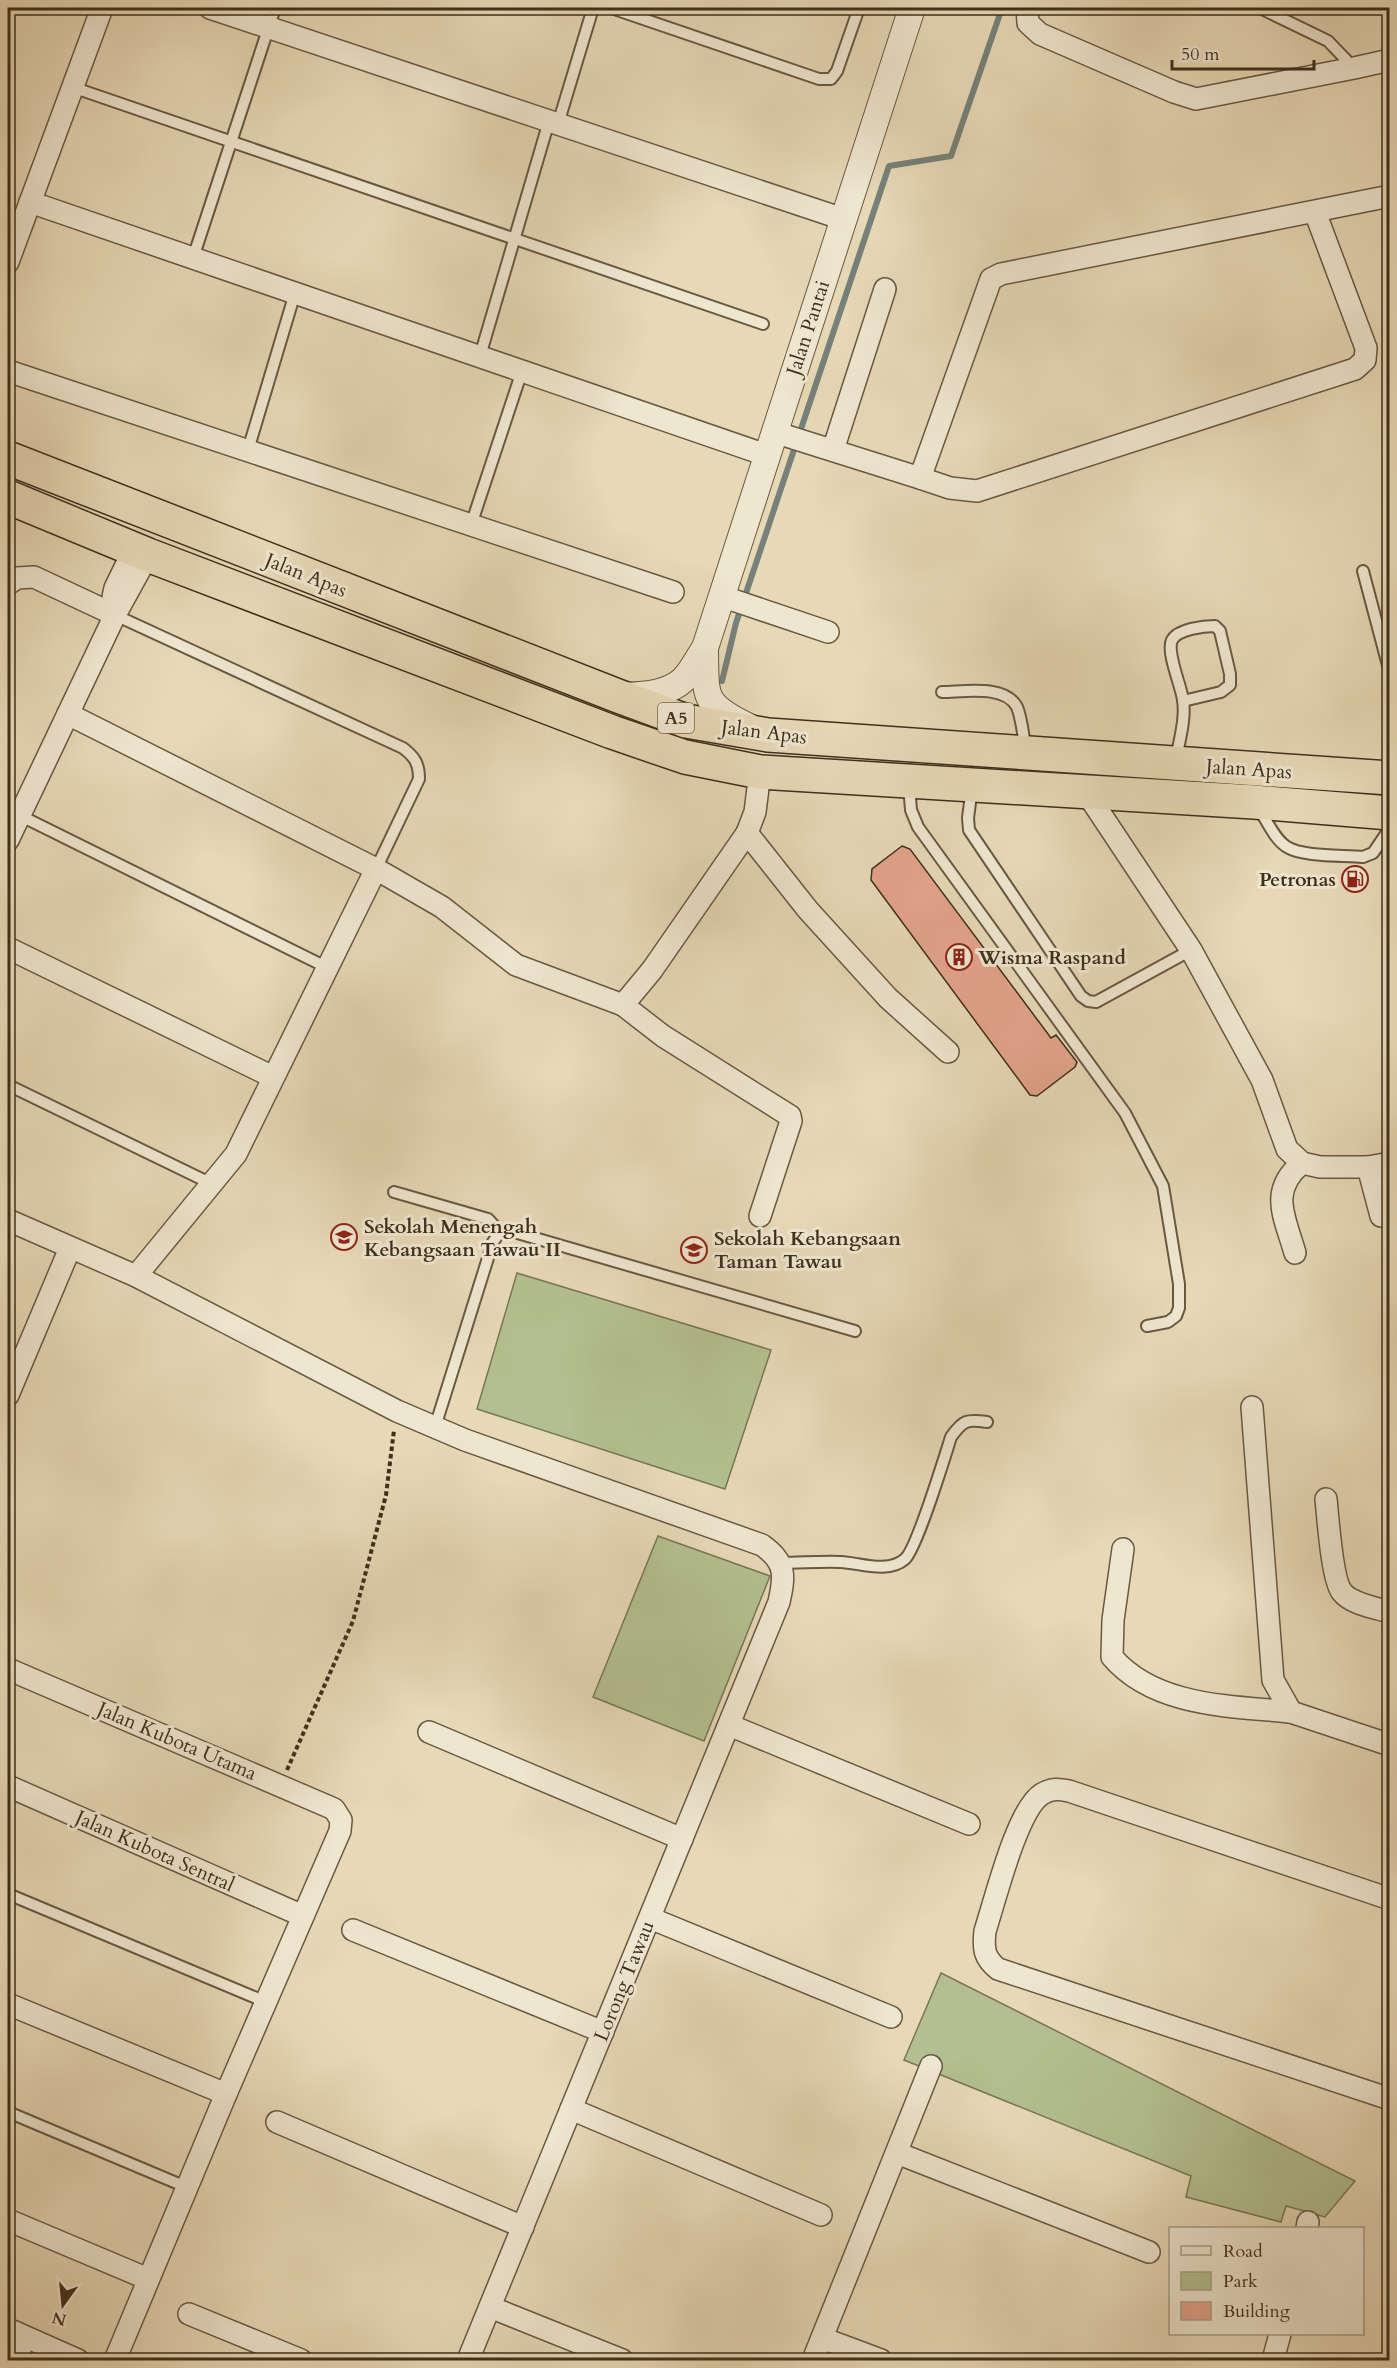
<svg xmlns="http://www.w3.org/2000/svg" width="1397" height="2368" font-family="Cardo,serif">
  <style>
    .green { fill: #b3bf90; stroke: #787756; stroke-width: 1.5 }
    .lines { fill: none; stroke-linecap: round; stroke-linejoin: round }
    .stream { stroke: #76817a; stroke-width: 6 }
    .building { fill: #e3a48c; stroke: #3e2f1b; stroke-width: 1.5 }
    .service-casing { stroke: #685942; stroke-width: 14 }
    .minor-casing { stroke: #685942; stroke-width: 24 }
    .tertiary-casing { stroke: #685942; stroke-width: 28 }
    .trunk-casing { stroke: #3e2f1b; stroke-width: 36 }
    .path { stroke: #3e2f1b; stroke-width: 4; stroke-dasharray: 4.5 3; stroke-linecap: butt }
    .service { stroke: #efe6d0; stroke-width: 10 }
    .minor { stroke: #efe6d0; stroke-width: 21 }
    .tertiary { stroke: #efe6d0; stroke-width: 26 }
    .trunk { stroke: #e7d8b6; stroke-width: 33 }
    .labels { text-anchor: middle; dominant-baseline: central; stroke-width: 6; stroke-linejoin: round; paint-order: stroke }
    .shield { fill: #efe6d0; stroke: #736651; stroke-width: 1.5 }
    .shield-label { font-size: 18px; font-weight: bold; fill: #3e2f1b }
    .street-label { font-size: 20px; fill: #3e2f1b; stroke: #efe6d0 }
    .poi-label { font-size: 20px; font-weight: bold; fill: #3e2f1b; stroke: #efe6d0; text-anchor: start }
  </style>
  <rect width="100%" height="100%" fill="#e7d8b6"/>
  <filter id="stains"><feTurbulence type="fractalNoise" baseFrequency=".00333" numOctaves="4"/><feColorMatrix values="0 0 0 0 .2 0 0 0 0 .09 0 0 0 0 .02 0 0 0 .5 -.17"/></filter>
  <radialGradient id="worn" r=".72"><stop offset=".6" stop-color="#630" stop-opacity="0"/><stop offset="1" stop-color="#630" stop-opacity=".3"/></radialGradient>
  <g class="green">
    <path d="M 517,1273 L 771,1350 L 725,1489 L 477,1409 Z"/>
    <path d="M 658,1536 L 770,1576 L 704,1741 L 593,1697 Z"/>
    <path d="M 941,1973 L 1355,2181 L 1325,2217 L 1286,2206 L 1281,2222 L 1186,2197 L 1191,2176 L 904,2060 Z"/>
  </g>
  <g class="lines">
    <path class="stream" d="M 722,681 L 736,623 L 889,166 L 951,156 L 1002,8"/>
  </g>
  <path class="building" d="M 902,846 L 910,849 L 1051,1038 L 1056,1035 L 1077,1062 L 1075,1067 L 1037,1096 L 1030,1095 L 871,880 L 872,869 Z"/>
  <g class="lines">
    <defs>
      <g id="service">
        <path d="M 611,8 L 819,79 L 831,79 L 837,71 L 859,8"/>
        <path d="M 1260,8 L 1328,41 L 1354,68"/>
        <path d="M 72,87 L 763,324"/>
        <path d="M 558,124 L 593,8"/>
        <path d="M 193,258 L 275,8"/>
        <path d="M 480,356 L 549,121"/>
        <path d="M 248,450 L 295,293"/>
        <path d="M 471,525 L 522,371"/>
        <path d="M 1363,571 L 1390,673"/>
        <path d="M 115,615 L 403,748 C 415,757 419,764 419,779 L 376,869"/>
        <path d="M 942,692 C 963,692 1005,684 1017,707 C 1022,719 1023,737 1026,749"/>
        <path d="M 1176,760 C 1179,741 1186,719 1183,700 C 1181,685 1166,652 1172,640 C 1178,629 1204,626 1215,626 L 1220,631 L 1230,674 L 1230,685 L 1221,692 L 1183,701"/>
        <path d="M 909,785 L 911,810 L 918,827 L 1125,1113 L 1163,1186 L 1179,1284 L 1179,1308 L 1176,1316 L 1168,1322 L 1147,1326"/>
        <path d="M 972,787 L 968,818 L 969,830 L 1081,996 L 1088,1001 L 1096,1002 L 1191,950"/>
        <path d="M 1259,809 C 1267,821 1275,840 1287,847 C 1303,857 1343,855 1363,857 L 1373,853 L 1390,828"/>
        <path d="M 19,815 L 328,968"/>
        <path d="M 8,1085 L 212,1184"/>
        <path d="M 394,1192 L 488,1219 L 500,1232"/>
        <path d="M 435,1427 L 493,1242 L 500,1232 L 514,1232 L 855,1331"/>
        <path d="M 781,1563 C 801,1563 821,1561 841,1562 C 860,1563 888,1574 905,1559 C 917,1548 944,1459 951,1437 C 963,1420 967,1419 987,1422"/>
        <path d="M 8,1894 L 266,2002"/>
        <path d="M 8,2112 L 186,2187"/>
      </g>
      <g id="minor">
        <path d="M 210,8 L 843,219"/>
        <path d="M 1027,8 L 1028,23 L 1040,34 L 1174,92 L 1196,99 L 1354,68 L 1390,60"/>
        <path d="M 30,202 L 766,455"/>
        <path d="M 8,262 L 102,8"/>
        <path d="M 8,371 L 673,592"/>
        <path d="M 774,432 L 920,478 L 991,279 L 1001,274 L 1390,196"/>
        <path d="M 833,450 L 885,289"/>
        <path d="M 920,478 L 950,488 L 977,491 L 1355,369 L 1365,360 L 1366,348 L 1315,212"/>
        <path d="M 8,584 L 17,578 L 34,577 L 115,615"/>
        <path d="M 721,596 L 828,632"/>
        <path d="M 113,597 L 115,588 L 134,549"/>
        <path d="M 68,714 L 376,869 L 442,907 L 516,965 L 623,1005 L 652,970 L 747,833 L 755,812 L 760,772"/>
        <path d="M 1086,792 L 1191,950 L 1262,1080 L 1287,1149 L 1302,1163 L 1320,1167 L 1368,1167 L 1390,1163"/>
        <path d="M 747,833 L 808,910 L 888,998 L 948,1052"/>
        <path d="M 8,840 L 115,615 L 148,555"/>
        <path d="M 8,948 L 273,1077"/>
        <path d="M 623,1005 L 663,1036 L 790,1116 L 791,1121 L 760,1216"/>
        <path d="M 1368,1167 L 1381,1216"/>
        <path d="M 8,1220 L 136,1276 L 397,1411 L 465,1440 L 762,1545 C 786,1562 785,1575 779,1602 L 468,2360"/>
        <path d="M 1295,1253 C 1285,1217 1268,1191 1302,1163"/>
        <path d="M 136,1276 L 236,1154 L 376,869"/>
        <path d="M 8,1395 L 70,1248"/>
        <path d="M 1252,1407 L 1273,1680 L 1291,1712 L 1390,1745"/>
        <path d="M 1326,1499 C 1328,1518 1332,1580 1342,1592 C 1351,1604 1376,1608 1390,1612"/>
        <path d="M 1123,1549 L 1113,1620 L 1112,1657 C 1155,1707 1231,1706 1291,1712"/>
        <path d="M 8,1669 L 334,1809 L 341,1820 L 340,1831 L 226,2094 L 115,2360"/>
        <path d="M 729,1725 L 969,1824"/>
        <path d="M 429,1732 L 682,1839"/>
        <path d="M 8,1786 L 303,1916"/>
        <path d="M 1390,1899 L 1069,1791 C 1059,1789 1052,1788 1042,1794 C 1017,1809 995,1901 985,1931 C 983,1949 984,1958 998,1969 L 1390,2099"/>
        <path d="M 650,1918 L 891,2017"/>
        <path d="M 353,1930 L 603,2032"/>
        <path d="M 8,2004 L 226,2094"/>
        <path d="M 571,2109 L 821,2215"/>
        <path d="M 277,2122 L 523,2227"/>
        <path d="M 897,2153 L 1149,2252"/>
        <path d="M 8,2220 L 148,2279"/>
        <path d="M 1307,2228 L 1308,2222"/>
        <path d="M 490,2307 L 622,2360"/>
        <path d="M 189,2314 L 301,2360"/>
        <path d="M 8,2329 L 78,2360"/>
        <path d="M 17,2333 L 21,2360"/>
        <path d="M 822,2338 L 881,2360"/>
        <path d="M 813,2360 L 931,2066"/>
        <path d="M 1273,2360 L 1280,2334"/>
      </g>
      <g id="tertiary">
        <path d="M 621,696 C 641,695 668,695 684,679 C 692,671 698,658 705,648"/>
        <path d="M 749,727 C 701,704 706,697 705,648 L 912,8"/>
      </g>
      <g id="trunk">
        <path d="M 8,458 L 618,696 L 686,721 L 768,735 L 1390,778"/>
        <path d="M 8,497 L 148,555 L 612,732 L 685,757 L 760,772 L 1254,802 L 1390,813"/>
      </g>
    </defs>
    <use href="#service" class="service-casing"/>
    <use href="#minor" class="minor-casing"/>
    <use href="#tertiary" class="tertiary-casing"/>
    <use href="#trunk" class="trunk-casing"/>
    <path class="path" d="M 287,1770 L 353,1621 L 386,1495 L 394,1430"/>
    <use href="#service" class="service"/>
    <use href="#minor" class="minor"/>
    <use href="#tertiary" class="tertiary"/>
    <use href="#trunk" class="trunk"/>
  </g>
  <defs>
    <symbol id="fuel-ring" viewBox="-11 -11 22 22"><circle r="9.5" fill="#efe6d0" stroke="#8f2418" stroke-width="1.5"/><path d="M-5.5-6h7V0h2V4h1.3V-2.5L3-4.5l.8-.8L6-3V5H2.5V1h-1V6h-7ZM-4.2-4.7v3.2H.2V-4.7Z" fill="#8f2418"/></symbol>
    <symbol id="building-ring" viewBox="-11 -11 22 22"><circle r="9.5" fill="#efe6d0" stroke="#8f2418" stroke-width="1.5"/><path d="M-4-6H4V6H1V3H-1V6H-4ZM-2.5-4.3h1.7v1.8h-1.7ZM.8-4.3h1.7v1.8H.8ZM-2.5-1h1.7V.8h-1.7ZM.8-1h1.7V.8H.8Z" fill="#8f2418"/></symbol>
    <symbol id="school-ring" viewBox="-11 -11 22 22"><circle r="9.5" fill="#efe6d0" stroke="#8f2418" stroke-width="1.5"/><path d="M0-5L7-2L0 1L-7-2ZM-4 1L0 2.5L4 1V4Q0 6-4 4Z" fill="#8f2418"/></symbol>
  </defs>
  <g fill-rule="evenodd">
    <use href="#fuel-ring" x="1340" y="864" width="30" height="30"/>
    <use href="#building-ring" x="944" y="942" width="30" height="30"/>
    <use href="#school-ring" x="329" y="1222" width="30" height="30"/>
    <use href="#school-ring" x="679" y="1235" width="30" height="30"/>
  </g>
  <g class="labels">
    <rect class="shield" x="658" y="703" width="36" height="30" rx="4.5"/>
    <g class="shield-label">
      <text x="676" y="718">A5</text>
    </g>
    <g class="street-label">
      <text transform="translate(808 328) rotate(-72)">Jalan Pantai</text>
      <text transform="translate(306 575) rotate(22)">Jalan Apas</text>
      <text transform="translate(764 732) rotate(7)">Jalan Apas</text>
      <text transform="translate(1249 769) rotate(4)">Jalan Apas</text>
      <text transform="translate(177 1741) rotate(23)">Jalan Kubota Utama</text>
      <text transform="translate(155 1851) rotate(24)">Jalan Kubota Sentral</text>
      <text transform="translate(624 1981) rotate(-68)">Lorong Tawau</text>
    </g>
    <g class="poi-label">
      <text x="1336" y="879" text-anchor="end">Petronas</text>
      <text x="978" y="957">Wisma Raspand</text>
      <text x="364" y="1226">Sekolah Menengah<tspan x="364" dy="23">Kebangsaan Tawau II</tspan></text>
      <text x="714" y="1238">Sekolah Kebangsaan<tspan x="714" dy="23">Taman Tawau</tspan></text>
    </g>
  </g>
  <rect width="1397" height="2368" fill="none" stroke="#e7d8b6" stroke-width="30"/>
  <rect x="9" y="9" width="1379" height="2350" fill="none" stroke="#3e2f1b" stroke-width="3"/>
  <rect x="15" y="15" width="1367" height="2338" fill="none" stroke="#3e2f1b" stroke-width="1.5"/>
  <rect x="1169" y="2227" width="195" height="108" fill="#efe6d0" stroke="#a89d88" stroke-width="1.5"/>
  <rect x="1181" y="2246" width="30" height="9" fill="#efe6d0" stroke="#a89d88" stroke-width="1.5"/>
  <text x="1223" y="2257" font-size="18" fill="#3e2f1b">Road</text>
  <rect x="1181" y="2272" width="30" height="18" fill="#b3bf90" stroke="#a89d88" stroke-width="1.5"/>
  <text x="1223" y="2287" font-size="18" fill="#3e2f1b">Park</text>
  <rect x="1181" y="2302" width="30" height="18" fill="#e3a48c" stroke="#a89d88" stroke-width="1.5"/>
  <text x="1223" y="2317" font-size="18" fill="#3e2f1b">Building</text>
  <g transform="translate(63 2305) rotate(195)" stroke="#efe6d0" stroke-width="4.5" paint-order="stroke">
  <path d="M0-4.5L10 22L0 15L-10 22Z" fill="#3e2f1b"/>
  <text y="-9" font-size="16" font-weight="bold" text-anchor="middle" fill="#3e2f1b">N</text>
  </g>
  <path d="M1172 60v9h142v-9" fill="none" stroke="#3e2f1b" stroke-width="3"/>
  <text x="1181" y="60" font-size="18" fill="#3e2f1b" stroke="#efe6d0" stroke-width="4.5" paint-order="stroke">50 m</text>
  <rect width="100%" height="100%" filter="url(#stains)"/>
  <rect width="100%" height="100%" fill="url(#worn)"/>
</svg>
